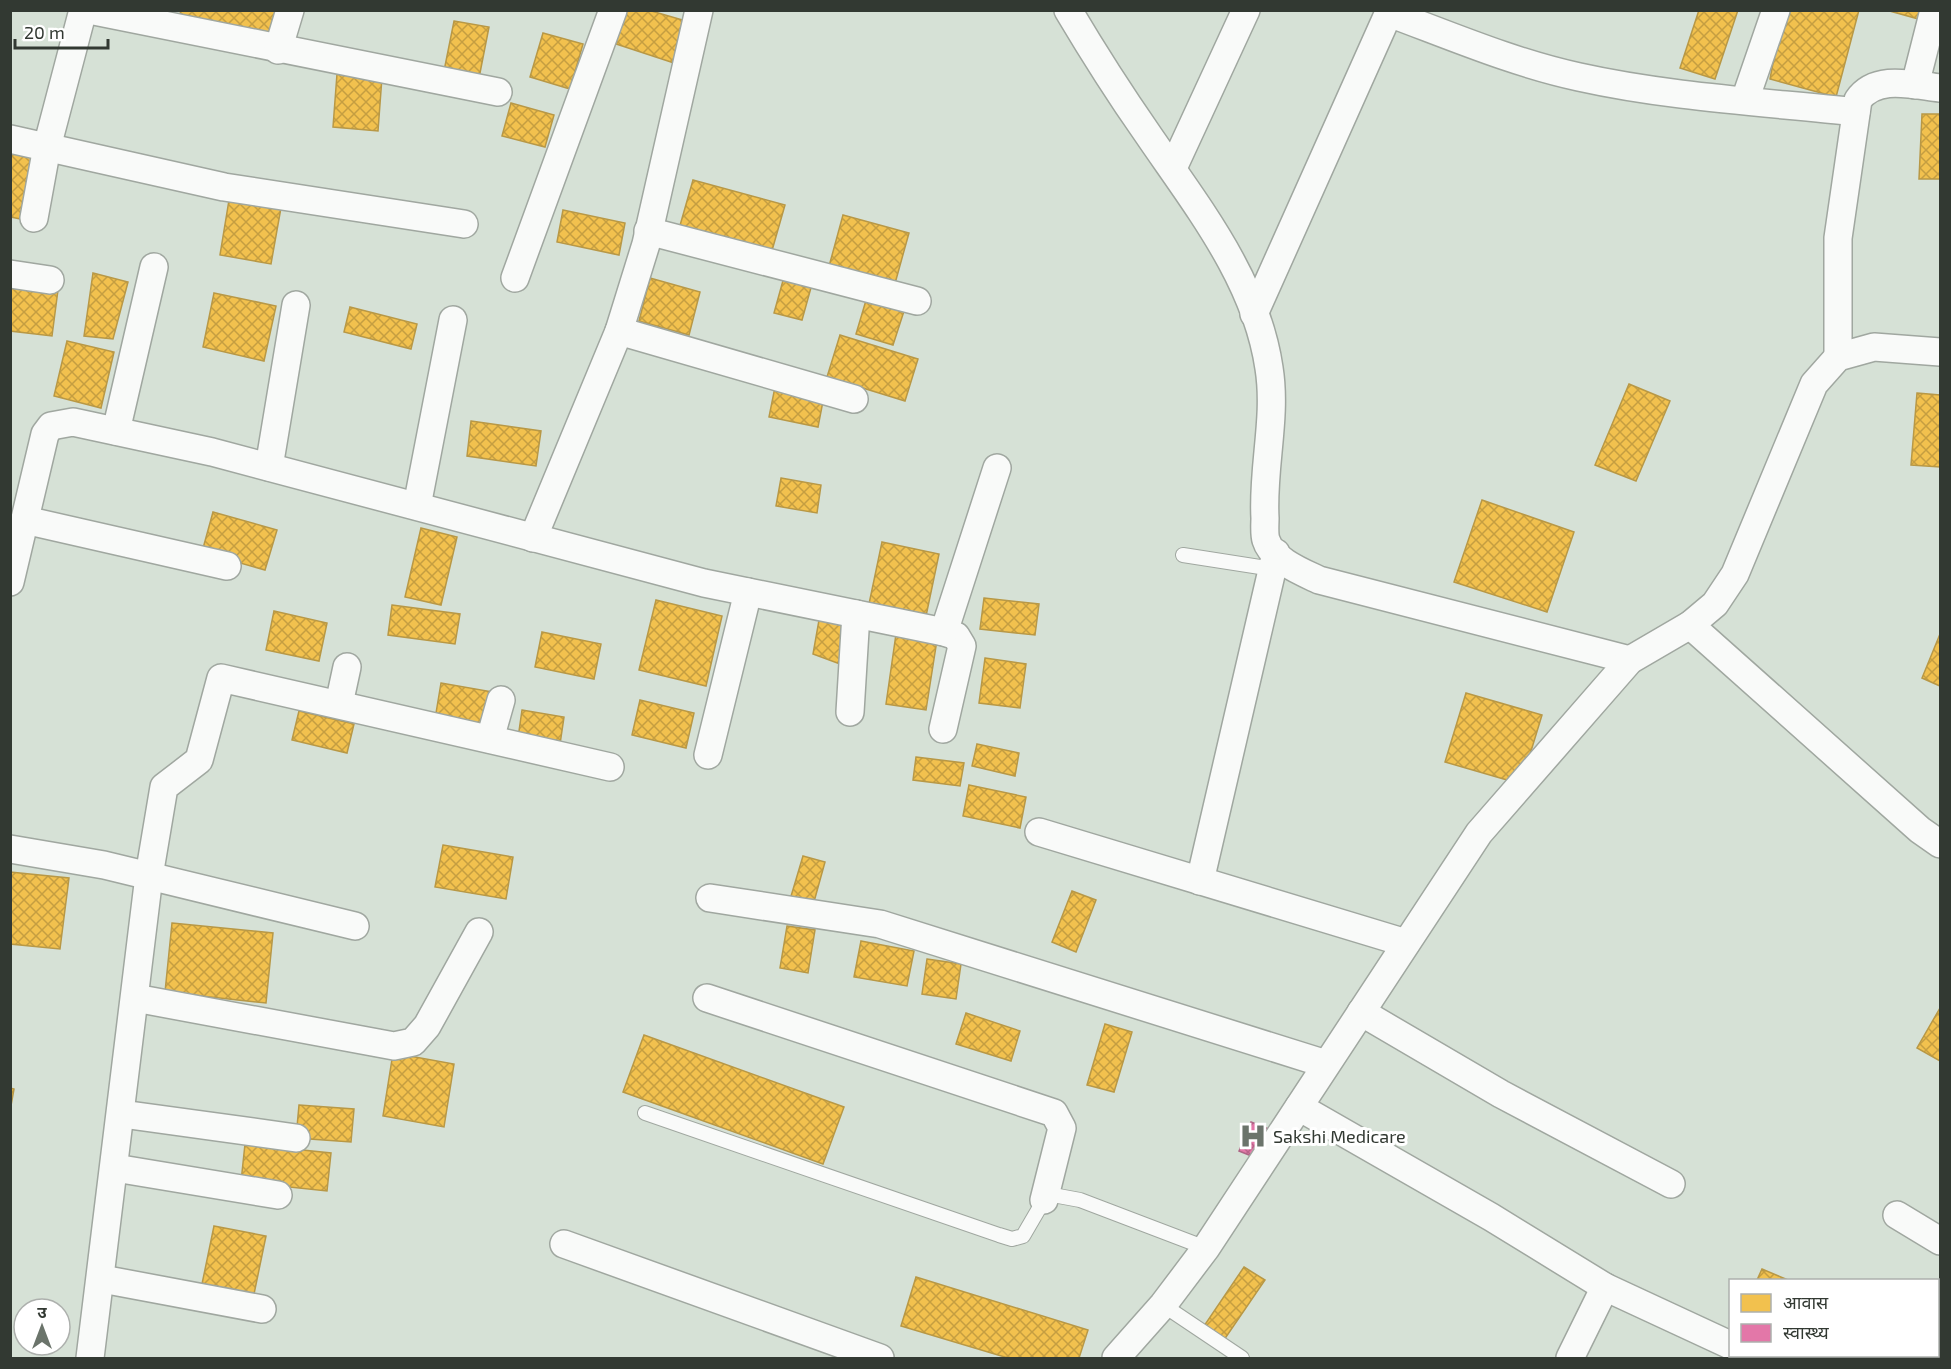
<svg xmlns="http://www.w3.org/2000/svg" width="1951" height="1369" font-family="'Exo 2','Noto Sans Devanagari',sans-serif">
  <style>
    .homes { fill: url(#homes-cross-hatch); stroke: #b89846; stroke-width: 1.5 }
    .health { fill: url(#health-cross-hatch); stroke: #ae6485; stroke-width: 1.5 }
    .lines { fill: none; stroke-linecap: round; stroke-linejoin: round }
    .service-casing { stroke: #a0a7a0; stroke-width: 16 }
    .minor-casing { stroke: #a0a7a0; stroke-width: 30 }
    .service { stroke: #f9faf9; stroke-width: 14 }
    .minor { stroke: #f9faf9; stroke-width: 27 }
    .labels { text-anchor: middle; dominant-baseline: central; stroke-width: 6; stroke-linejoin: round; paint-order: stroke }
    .poi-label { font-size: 18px; fill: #323932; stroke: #fff; text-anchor: start }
  </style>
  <defs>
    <pattern id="homes-cross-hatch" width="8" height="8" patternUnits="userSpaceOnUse" patternTransform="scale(1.5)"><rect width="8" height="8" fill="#f2c14e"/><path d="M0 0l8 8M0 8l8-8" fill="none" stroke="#c59e41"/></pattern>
    <pattern id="health-cross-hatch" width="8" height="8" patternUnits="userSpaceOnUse" patternTransform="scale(1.5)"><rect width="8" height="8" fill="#e377a8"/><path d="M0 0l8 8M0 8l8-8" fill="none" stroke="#b96389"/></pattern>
  </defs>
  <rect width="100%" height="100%" fill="#d6e1d6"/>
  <g class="homes">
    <path d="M 181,10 L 277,10 L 272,35 L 179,18 Z"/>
    <path d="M 619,10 L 648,10 L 686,21 L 674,63 L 610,42 Z"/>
    <path d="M 1699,10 L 1738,10 L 1715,79 L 1680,68 Z"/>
    <path d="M 1783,10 L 1859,10 L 1836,97 L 1770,79 Z"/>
    <path d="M 1886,10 L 1925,10 L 1922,20 Z"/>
    <path d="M 454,21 L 489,27 L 479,78 L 444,71 Z"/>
    <path d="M 543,33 L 583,44 L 570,89 L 530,77 Z"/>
    <path d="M 337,74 L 382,77 L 378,131 L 333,127 Z"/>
    <path d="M 511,103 L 554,115 L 545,147 L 502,136 Z"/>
    <path d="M 1922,114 L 1940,114 L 1940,179 L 1919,179 Z"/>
    <path d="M 10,151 L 37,156 L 26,220 L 10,217 Z"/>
    <path d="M 693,180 L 785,205 L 771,254 L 679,229 Z"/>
    <path d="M 230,194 L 282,202 L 271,264 L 220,255 Z"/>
    <path d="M 563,210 L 625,223 L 619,255 L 557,242 Z"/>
    <path d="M 843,215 L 909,233 L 894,287 L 828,270 Z"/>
    <path d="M 93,273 L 128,282 L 113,339 L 84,336 Z"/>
    <path d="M 784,277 L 812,284 L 802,320 L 774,313 Z"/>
    <path d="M 650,278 L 700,292 L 689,335 L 639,321 Z"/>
    <path d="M 10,287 L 58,290 L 52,336 L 10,331 Z"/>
    <path d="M 214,293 L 276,306 L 264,361 L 203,347 Z"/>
    <path d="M 867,297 L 905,308 L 893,345 L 856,334 Z"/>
    <path d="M 350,307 L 417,324 L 411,349 L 344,332 Z"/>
    <path d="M 840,335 L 918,359 L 905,401 L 827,377 Z"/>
    <path d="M 67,341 L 114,352 L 101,408 L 54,396 Z"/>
    <path d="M 1629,384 L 1670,401 L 1636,481 L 1595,465 Z"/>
    <path d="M 775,387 L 824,396 L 818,427 L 769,417 Z"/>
    <path d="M 1917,393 L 1940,395 L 1940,467 L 1911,465 Z"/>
    <path d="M 471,421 L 541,431 L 536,466 L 467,456 Z"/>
    <path d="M 781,478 L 821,485 L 817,513 L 776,506 Z"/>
    <path d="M 1482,500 L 1574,532 L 1547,612 L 1454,582 Z"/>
    <path d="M 213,512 L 277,530 L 265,570 L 202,552 Z"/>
    <path d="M 421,528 L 457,537 L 441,605 L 405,597 Z"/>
    <path d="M 882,542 L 939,554 L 926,616 L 869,604 Z"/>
    <path d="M 984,598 L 1039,604 L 1035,635 L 980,629 Z"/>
    <path d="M 656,600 L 722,616 L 706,686 L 639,670 Z"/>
    <path d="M 392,605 L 460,614 L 455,644 L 388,635 Z"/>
    <path d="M 274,611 L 327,623 L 319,661 L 266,650 Z"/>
    <path d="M 819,620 L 849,625 L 840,664 L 813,654 Z"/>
    <path d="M 542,632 L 601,644 L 594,679 L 535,667 Z"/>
    <path d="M 896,634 L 937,640 L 926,710 L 886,704 Z"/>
    <path d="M 1940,634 L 1940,686 L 1922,678 Z"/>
    <path d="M 985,658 L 1026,664 L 1020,708 L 979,703 Z"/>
    <path d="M 441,683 L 493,692 L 487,727 L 435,719 Z"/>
    <path d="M 1466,693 L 1542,715 L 1521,784 L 1445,762 Z"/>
    <path d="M 640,700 L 694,713 L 686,748 L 632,735 Z"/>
    <path d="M 522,710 L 564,717 L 559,751 L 517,745 Z"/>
    <path d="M 299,711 L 354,724 L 347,753 L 292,740 Z"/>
    <path d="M 977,744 L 1019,753 L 1015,776 L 972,766 Z"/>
    <path d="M 916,757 L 964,763 L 960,786 L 913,780 Z"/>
    <path d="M 969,785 L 1026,797 L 1020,828 L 963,816 Z"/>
    <path d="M 443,845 L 513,857 L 506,899 L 435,887 Z"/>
    <path d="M 803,856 L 825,862 L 812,909 L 789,903 Z"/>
    <path d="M 10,872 L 69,878 L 60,949 L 10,944 Z"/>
    <path d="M 1072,891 L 1096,900 L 1076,952 L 1052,942 Z"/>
    <path d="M 172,923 L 273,933 L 266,1003 L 165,992 Z"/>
    <path d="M 787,926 L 815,930 L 808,973 L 780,968 Z"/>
    <path d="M 861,941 L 914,951 L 907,986 L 854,977 Z"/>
    <path d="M 927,959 L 961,964 L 956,999 L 922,994 Z"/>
    <path d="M 1940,1008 L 1940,1061 L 1917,1048 Z"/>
    <path d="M 966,1013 L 1020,1031 L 1011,1061 L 956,1044 Z"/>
    <path d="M 1105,1024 L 1132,1032 L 1114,1092 L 1087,1085 Z"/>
    <path d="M 644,1035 L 844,1107 L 823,1164 L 623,1092 Z"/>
    <path d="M 393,1053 L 454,1064 L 444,1127 L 383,1116 Z"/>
    <path d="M 10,1088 L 14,1089 L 10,1111 Z"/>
    <path d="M 299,1105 L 354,1109 L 351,1142 L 296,1138 Z"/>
    <path d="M 245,1144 L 331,1153 L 327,1191 L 241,1182 Z"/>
    <path d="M 214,1226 L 266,1236 L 254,1294 L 202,1284 Z"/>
    <path d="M 1244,1267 L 1265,1280 L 1224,1340 L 1204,1326 Z"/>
    <path d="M 1762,1269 L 1788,1280 L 1757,1280 Z"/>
    <path d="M 916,1277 L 1088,1330 L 1079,1358 L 1008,1358 L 901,1326 Z"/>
  </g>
  <path class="health" d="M 1251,1122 L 1271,1130 L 1259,1159 L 1239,1151 Z"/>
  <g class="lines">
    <defs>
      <g id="service">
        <path d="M 1183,555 L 1273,569"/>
        <path d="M 645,1113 L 999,1235 L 1012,1239 L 1023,1236 L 1044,1200 L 1053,1195 L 1080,1200 L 1206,1248"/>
        <path d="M 1163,1305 L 1242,1358"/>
      </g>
      <g id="minor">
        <path d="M 89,10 L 498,92"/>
        <path d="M 1068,10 C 1093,52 1119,93 1147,133 C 1196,205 1256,279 1269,368 C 1277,418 1262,468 1265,518 C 1265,524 1264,534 1266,540 C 1272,560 1302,572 1319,580 L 1630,660"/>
        <path d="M 1389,13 C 1451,36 1514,63 1579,77 C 1669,97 1764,102 1856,112"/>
        <path d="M 278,50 L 290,10"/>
        <path d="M 1915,85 L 1934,10"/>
        <path d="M 1745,100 L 1776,10"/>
        <path d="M 10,139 L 224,187 L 464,224"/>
        <path d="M 1173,168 L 1246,10"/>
        <path d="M 34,218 L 47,147 L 83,10"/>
        <path d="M 648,231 L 917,301"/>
        <path d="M 10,274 L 50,280"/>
        <path d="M 515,278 L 613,10"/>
        <path d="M 1254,314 L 1390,10"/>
        <path d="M 619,331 L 854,399"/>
        <path d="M 1838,357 L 1838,238 L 1858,100 C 1876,74 1913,85 1940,88"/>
        <path d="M 116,431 L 154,267"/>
        <path d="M 269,467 L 296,305"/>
        <path d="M 417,506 L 453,320"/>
        <path d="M 25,520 L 227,566"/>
        <path d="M 533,538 L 619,331 L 646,244 L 699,10"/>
        <path d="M 10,582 L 45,434 L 51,426 L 73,422 L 212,452 L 704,583 L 944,632 L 956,636 L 962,646 L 943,729"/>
        <path d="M 1690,625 L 1920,830 L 1940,844"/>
        <path d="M 944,632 L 997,468"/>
        <path d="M 339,704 L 347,667"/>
        <path d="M 850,712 L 856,614"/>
        <path d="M 490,739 L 501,700"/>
        <path d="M 708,755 L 748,592"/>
        <path d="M 1039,832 L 1406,943"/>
        <path d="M 10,849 L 104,865 L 355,926"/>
        <path d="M 1200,881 L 1276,553"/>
        <path d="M 710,898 L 880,924 L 1326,1064"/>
        <path d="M 135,998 L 394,1046 L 413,1042 L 427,1026 L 479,932"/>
        <path d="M 707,998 L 1054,1113 L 1062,1128 L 1044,1200"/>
        <path d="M 1361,1012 L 1501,1094 L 1671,1184"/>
        <path d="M 1299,1107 L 1491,1217 L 1605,1287 L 1730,1345"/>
        <path d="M 122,1114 L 296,1138"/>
        <path d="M 115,1168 L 278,1195"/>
        <path d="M 1897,1215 L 1940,1241"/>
        <path d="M 564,1244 L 880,1358"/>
        <path d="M 102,1279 L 262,1309"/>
        <path d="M 1753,1356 L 1759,1358"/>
        <path d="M 90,1358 L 149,876 L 164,787 L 199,760 L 221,678 L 610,767"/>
        <path d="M 1116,1358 L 1163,1305 L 1206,1248 L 1479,833 L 1630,660 L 1690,625 L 1715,604 L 1735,574 L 1814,384 L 1838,357 L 1874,347 L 1940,352"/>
        <path d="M 1570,1358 L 1605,1287"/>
      </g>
    </defs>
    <use href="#service" class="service-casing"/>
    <use href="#minor" class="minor-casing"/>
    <use href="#service" class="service"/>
    <use href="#minor" class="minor"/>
  </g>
  <defs>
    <symbol id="hospital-bare" viewBox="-9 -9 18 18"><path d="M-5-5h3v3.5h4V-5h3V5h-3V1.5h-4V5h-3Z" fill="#6b746b" stroke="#fff" stroke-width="2.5" paint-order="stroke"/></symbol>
  </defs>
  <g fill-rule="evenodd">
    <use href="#hospital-bare" x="1234" y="1117" width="38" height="38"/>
  </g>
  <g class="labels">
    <g class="poi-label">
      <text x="1273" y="1136">Sakshi Medicare</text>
    </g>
  </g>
  <rect width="1951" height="1369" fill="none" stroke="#323932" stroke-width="24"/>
  <rect x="1729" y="1279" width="210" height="78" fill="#ffffff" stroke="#adb0ad" stroke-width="1.5"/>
  <rect x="1741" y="1294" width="30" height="18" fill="#f2c14e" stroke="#adb0ad" stroke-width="1.5"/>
  <text x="1783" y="1309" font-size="18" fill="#323932">आवास</text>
  <rect x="1741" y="1324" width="30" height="18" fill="#e377a8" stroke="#adb0ad" stroke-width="1.5"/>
  <text x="1783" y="1339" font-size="18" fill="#323932">स्वास्थ्य</text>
  <g transform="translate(42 1327)"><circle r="28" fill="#ffffff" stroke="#adb0ad" stroke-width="1.5"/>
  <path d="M0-4.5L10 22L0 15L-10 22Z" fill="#6b746b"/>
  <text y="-9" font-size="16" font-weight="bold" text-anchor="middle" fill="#323932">उ</text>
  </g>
  <path d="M15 39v9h93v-9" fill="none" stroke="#323932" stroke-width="3"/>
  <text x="24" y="39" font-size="18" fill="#323932" stroke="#ffffff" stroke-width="4.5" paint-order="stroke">20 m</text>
</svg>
